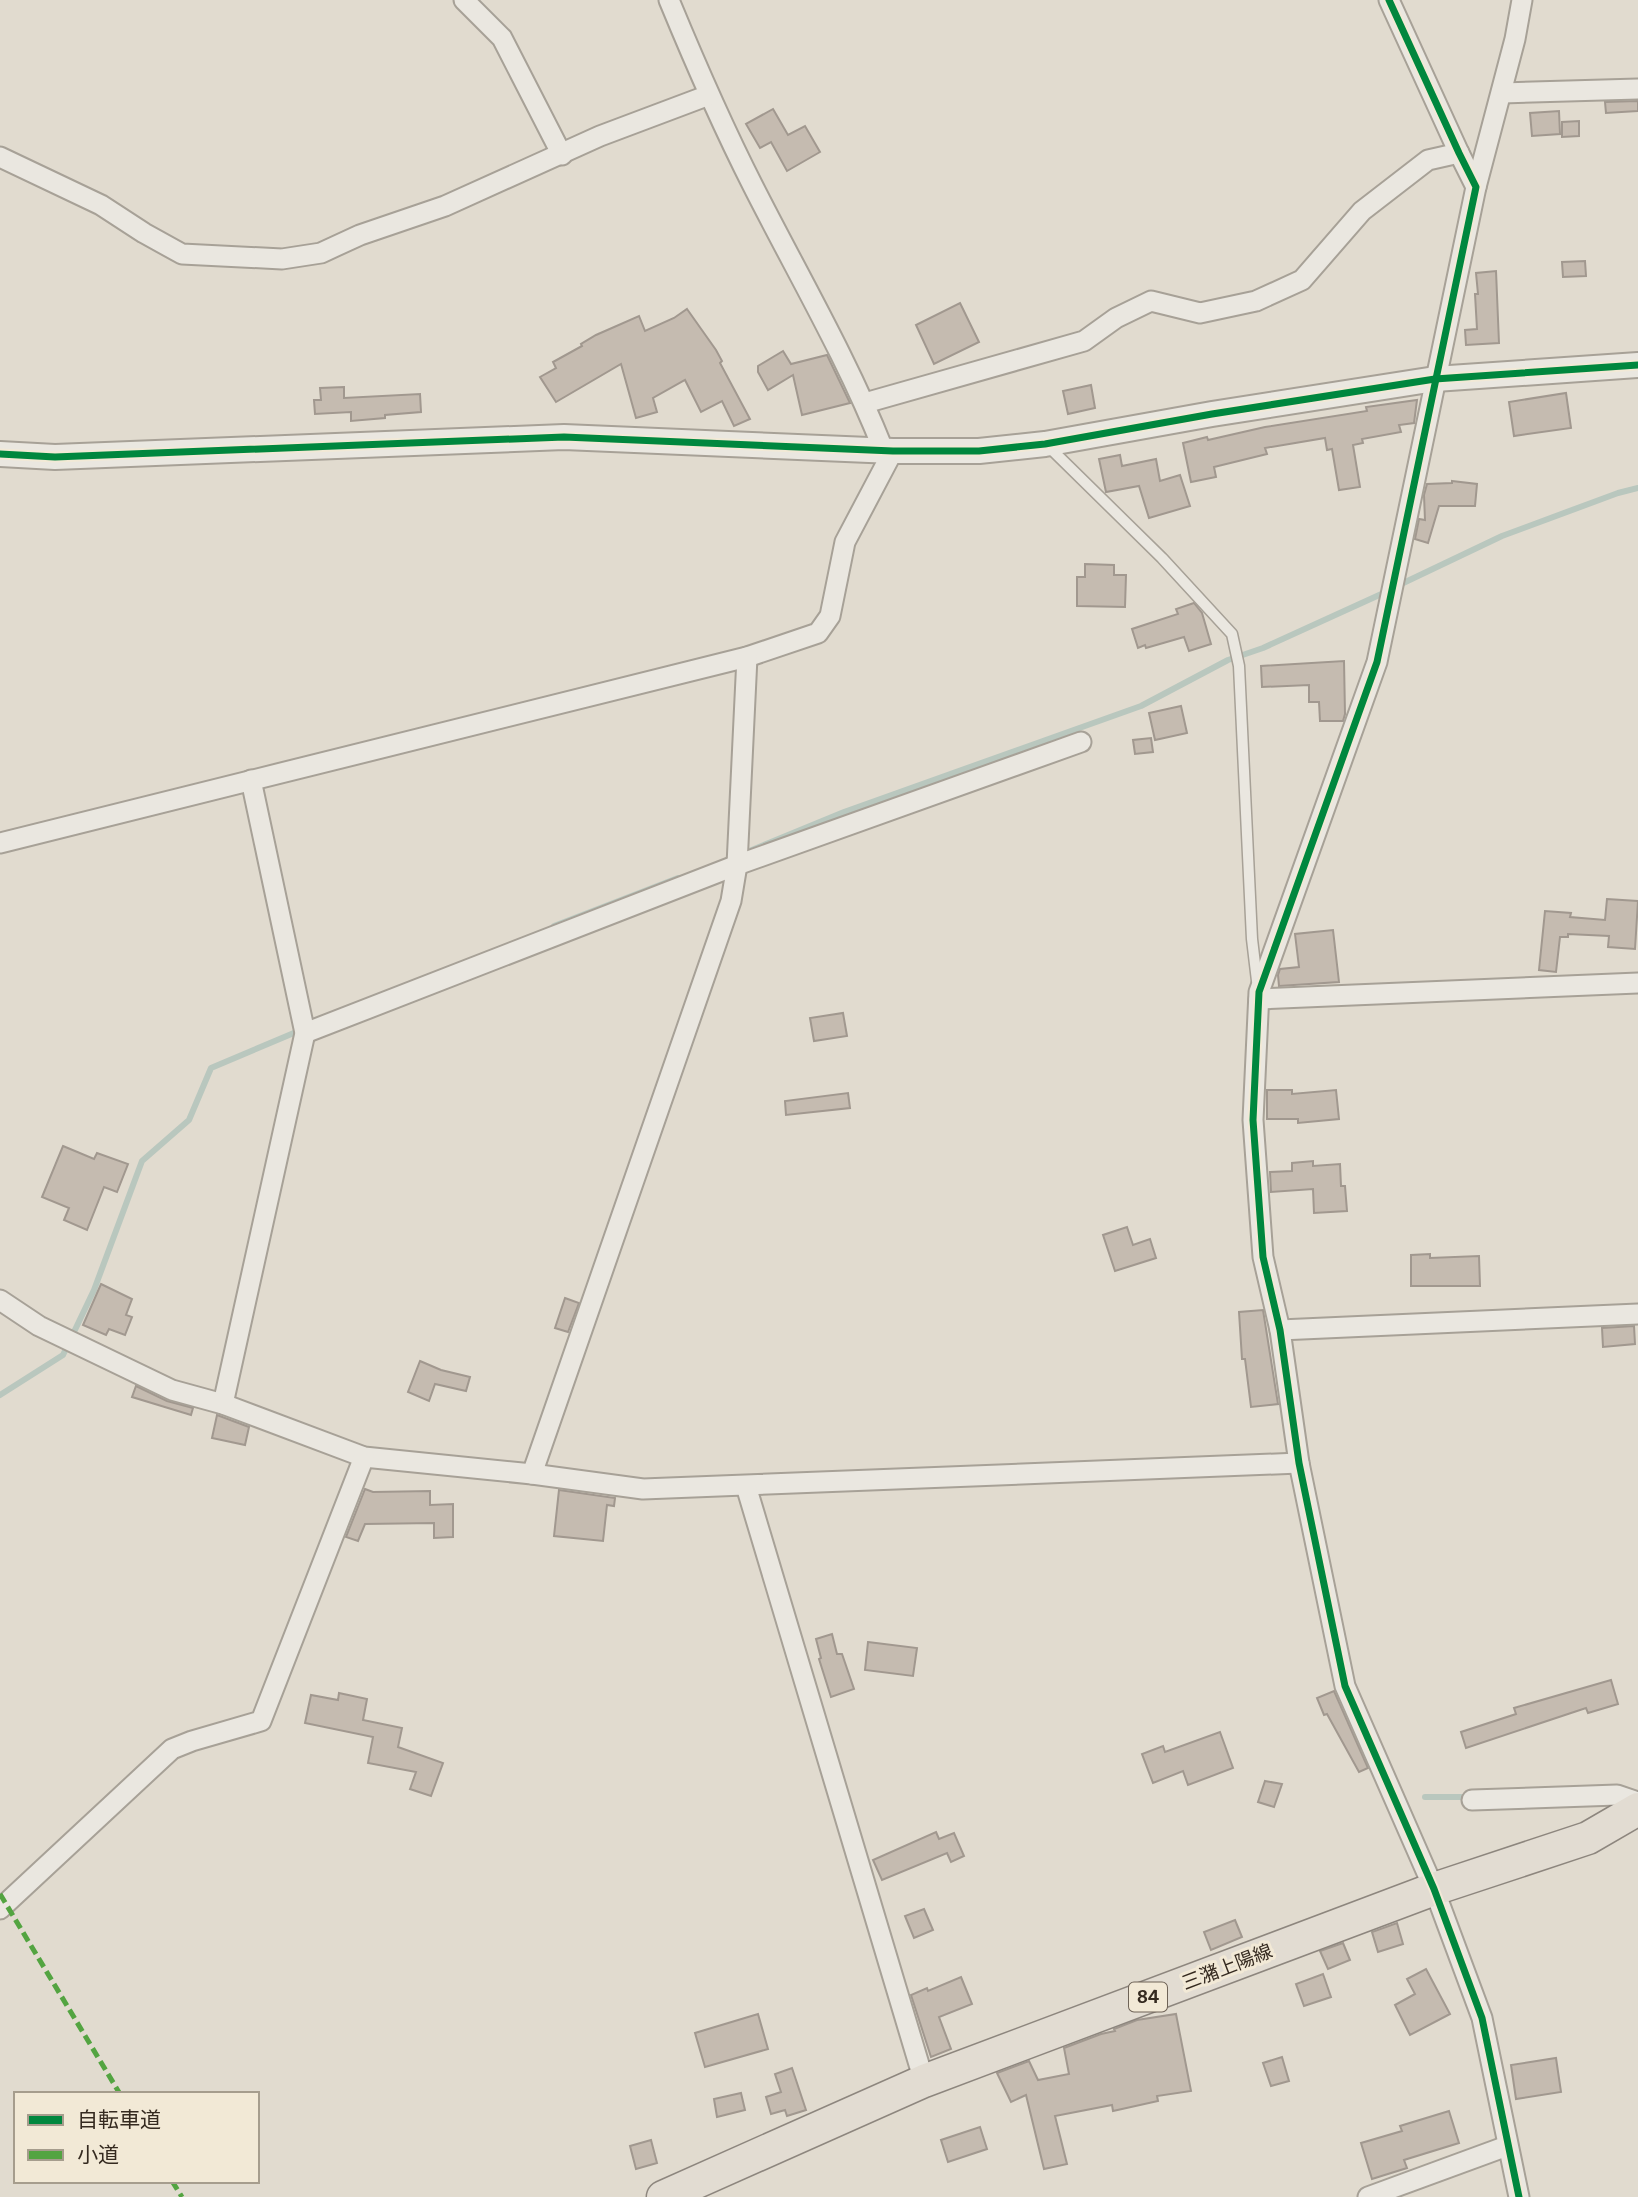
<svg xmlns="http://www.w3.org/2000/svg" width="1638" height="2197" font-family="Bitter,'Noto Sans JP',serif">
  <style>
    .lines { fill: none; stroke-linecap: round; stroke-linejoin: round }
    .stream { stroke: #b9c7be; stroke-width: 6 }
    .building { fill: #c5bbb0; stroke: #a1988f; stroke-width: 2 }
    .service-casing { stroke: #a7a197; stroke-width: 13 }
    .minor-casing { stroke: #a7a197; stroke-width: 23 }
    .tertiary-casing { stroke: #a7a197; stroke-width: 28 }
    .primary-casing { stroke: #8d867e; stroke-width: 35 }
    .service { stroke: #eae7e0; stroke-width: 10 }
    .minor { stroke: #eae7e0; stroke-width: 19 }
    .tertiary { stroke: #eae7e0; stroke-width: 24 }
    .primary { stroke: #e2dcd2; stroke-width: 32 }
    .quiet { stroke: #53a441; stroke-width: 5; stroke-dasharray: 10 5; stroke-linecap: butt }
    .cycleway-casing { stroke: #f2e9d6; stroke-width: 11 }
    .cycleway { stroke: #00873e; stroke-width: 7 }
    .labels { text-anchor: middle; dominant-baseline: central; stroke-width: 6; stroke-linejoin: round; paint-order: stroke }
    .shield { fill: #f2e9d6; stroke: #6e6357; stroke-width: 2 }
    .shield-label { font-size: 18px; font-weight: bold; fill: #352a20 }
    .street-label { font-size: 19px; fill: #352a20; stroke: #f2e9d6 }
  </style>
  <rect width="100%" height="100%" fill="#e1dbcf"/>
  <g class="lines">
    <g class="stream">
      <path d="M 1397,586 L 1502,536 L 1618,493 L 1638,488"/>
      <path d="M 747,852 L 844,812 L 1141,706 L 1228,660 L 1263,648 L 1388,591"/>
      <path d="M 554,926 L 678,878"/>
      <path d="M 0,1395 L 63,1355 L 94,1290 L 142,1161 L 189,1120 L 211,1068 L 301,1030"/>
      <path d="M 1425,1797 L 1468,1797"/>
    </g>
  </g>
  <g class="building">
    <path d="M 1638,101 L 1638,111 L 1606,113 L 1605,102 Z"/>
    <path d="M 773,109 L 788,135 L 805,126 L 820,152 L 787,171 L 771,142 L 760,148 L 746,124 Z"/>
    <path d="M 1559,111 L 1560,134 L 1532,136 L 1530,113 Z"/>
    <path d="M 1579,121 L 1579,136 L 1562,137 L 1562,122 Z"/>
    <path d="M 1585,261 L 1586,276 L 1563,277 L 1562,262 Z"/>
    <path d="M 1496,271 L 1499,343 L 1466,345 L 1465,330 L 1477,329 L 1475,294 L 1478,294 L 1476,273 Z"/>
    <path d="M 960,303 L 979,342 L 934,364 L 916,325 Z"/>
    <path d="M 687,309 L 716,350 L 722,361 L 720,363 L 750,419 L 734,426 L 722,401 L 701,412 L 685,380 L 653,398 L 657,412 L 636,418 L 621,364 L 556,402 L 540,377 L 556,368 L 553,362 L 582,346 L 581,344 L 596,335 L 639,316 L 645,331 L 674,318 Z"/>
    <path d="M 783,351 L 791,364 L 827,355 L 850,403 L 802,415 L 793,375 L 768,390 L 758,372 L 758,366 Z"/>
    <path d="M 1091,385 L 1095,408 L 1068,414 L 1063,391 Z"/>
    <path d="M 344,387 L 344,398 L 420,394 L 421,412 L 385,415 L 385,418 L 351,421 L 351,412 L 315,414 L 314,400 L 321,400 L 320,388 Z"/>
    <path d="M 1566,393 L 1571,428 L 1514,436 L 1509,402 Z"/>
    <path d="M 1417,400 L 1414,423 L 1399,425 L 1401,432 L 1362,439 L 1363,443 L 1353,445 L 1360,487 L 1339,490 L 1332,449 L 1327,450 L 1325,438 L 1265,448 L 1267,454 L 1214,467 L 1216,477 L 1191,482 L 1183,443 L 1207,437 L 1208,440 L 1265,427 L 1367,411 L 1366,407 Z"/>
    <path d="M 1120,455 L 1122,466 L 1156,459 L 1160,481 L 1180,475 L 1190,506 L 1149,518 L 1139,486 L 1106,492 L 1099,459 Z"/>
    <path d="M 1452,481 L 1477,484 L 1475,506 L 1439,506 L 1428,543 L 1415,539 L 1419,519 L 1425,520 L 1424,495 L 1427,484 L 1452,483 Z"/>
    <path d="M 1085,564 L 1114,565 L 1114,575 L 1126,575 L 1125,607 L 1077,606 L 1077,577 L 1085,577 Z"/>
    <path d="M 1194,603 L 1202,613 L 1211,644 L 1189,651 L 1184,637 L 1146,648 L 1145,645 L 1138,648 L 1132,629 L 1178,614 L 1176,609 Z"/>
    <path d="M 1344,661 L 1345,714 L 1343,721 L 1320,721 L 1319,702 L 1309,702 L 1309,685 L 1262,687 L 1261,666 Z"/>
    <path d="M 1181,706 L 1187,733 L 1155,740 L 1149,713 Z"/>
    <path d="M 1151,738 L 1153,752 L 1135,754 L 1133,740 Z"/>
    <path d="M 1607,899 L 1638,901 L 1635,949 L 1608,947 L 1609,936 L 1568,934 L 1568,937 L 1560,937 L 1556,972 L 1539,970 L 1545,911 L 1571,913 L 1570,917 L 1605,920 Z"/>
    <path d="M 1333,930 L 1339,982 L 1279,986 L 1278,975 L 1280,969 L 1299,967 L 1295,934 Z"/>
    <path d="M 843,1013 L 847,1036 L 814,1041 L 810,1018 Z"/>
    <path d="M 1267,1090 L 1292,1090 L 1292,1094 L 1336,1090 L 1339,1119 L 1298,1123 L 1298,1119 L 1267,1119 Z"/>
    <path d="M 848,1093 L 850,1108 L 786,1115 L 785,1101 Z"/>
    <path d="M 63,1146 L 94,1159 L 97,1153 L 128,1164 L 117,1192 L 104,1187 L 87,1230 L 64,1220 L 69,1208 L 42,1197 Z"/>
    <path d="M 1313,1161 L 1313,1166 L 1340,1164 L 1341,1186 L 1345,1186 L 1347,1211 L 1314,1213 L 1313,1189 L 1271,1192 L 1270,1172 L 1292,1171 L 1292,1163 Z"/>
    <path d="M 1127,1227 L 1133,1245 L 1150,1239 L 1156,1258 L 1115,1271 L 1103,1235 Z"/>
    <path d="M 1430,1254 L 1430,1258 L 1479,1256 L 1480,1286 L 1411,1286 L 1411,1255 Z"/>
    <path d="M 101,1284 L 132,1299 L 126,1315 L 132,1317 L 125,1335 L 109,1329 L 106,1335 L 83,1325 Z"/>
    <path d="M 565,1298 L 579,1303 L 568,1332 L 555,1328 Z"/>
    <path d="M 1263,1310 L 1278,1404 L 1251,1407 L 1245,1359 L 1242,1359 L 1239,1312 Z"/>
    <path d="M 1634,1326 L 1635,1344 L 1603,1347 L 1602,1328 Z"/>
    <path d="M 420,1361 L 441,1370 L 470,1377 L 466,1391 L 435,1384 L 429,1401 L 408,1392 Z"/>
    <path d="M 136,1386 L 167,1401 L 193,1408 L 191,1415 L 132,1397 Z"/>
    <path d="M 217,1415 L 249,1427 L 245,1445 L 212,1438 Z"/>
    <path d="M 365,1489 L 373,1492 L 430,1491 L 430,1505 L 453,1504 L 453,1537 L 434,1538 L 434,1523 L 365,1524 L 358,1541 L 346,1537 Z"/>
    <path d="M 559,1490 L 615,1498 L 614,1506 L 607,1505 L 603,1541 L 554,1536 Z"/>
    <path d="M 832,1634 L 837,1654 L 842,1654 L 854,1689 L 831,1697 L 819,1659 L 821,1658 L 816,1639 Z"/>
    <path d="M 868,1642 L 917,1648 L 913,1676 L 865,1670 Z"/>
    <path d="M 1611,1680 L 1618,1704 L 1588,1713 L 1586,1708 L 1466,1748 L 1461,1732 L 1516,1714 L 1514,1708 Z"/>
    <path d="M 1334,1691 L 1368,1768 L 1359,1772 L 1327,1714 L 1324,1715 L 1317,1698 Z"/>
    <path d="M 339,1693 L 367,1699 L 363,1720 L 402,1728 L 398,1747 L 443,1763 L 431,1796 L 410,1789 L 416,1772 L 368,1763 L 373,1737 L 305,1723 L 311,1695 L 338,1700 Z"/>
    <path d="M 1220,1732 L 1233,1768 L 1188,1785 L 1183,1771 L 1153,1783 L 1142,1754 L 1163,1746 L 1165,1752 Z"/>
    <path d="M 1265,1781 L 1282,1784 L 1274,1807 L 1258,1802 Z"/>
    <path d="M 936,1832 L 939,1839 L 954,1833 L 964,1856 L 951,1862 L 947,1853 L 882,1880 L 873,1860 Z"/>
    <path d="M 924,1909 L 933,1930 L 914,1938 L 905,1916 Z"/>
    <path d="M 1235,1920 L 1242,1937 L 1211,1950 L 1204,1932 Z"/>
    <path d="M 1397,1923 L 1403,1944 L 1378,1952 L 1372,1932 Z"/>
    <path d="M 1343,1943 L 1350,1960 L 1328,1969 L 1320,1951 Z"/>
    <path d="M 1426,1969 L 1450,2014 L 1410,2035 L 1395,2005 L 1415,1994 L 1407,1979 Z"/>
    <path d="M 1323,1974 L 1331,1997 L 1304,2006 L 1296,1984 Z"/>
    <path d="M 961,1977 L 972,2004 L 939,2017 L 951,2049 L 931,2057 L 911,1995 L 927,1988 L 928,1991 Z"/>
    <path d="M 758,2014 L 768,2049 L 705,2067 L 695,2033 Z"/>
    <path d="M 1176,2014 L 1191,2091 L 1157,2096 L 1158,2101 L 1113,2111 L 1112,2105 L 1055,2116 L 1067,2164 L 1044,2169 L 1026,2095 L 1011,2102 L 997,2073 L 1029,2061 L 1038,2080 L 1069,2074 L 1064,2048 L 1101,2034 L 1115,2031 L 1114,2029 L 1137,2020 Z"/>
    <path d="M 1282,2057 L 1289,2081 L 1271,2086 L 1263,2063 Z"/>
    <path d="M 1556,2058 L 1561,2092 L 1516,2099 L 1511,2065 Z"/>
    <path d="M 792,2068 L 806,2110 L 787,2116 L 785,2110 L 771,2114 L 766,2097 L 781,2092 L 775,2074 Z"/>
    <path d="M 741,2093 L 745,2110 L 717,2117 L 714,2099 Z"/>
    <path d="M 1449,2111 L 1459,2143 L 1404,2160 L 1407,2168 L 1372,2179 L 1361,2143 L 1402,2131 L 1400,2126 Z"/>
    <path d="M 980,2127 L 987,2149 L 948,2162 L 941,2140 Z"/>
    <path d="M 651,2140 L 657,2163 L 636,2169 L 630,2146 Z"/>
  </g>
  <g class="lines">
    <defs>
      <path id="service" d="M 1048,446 L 1162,558 L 1232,634 L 1239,666 L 1252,939 L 1257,981"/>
      <g id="minor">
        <path d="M 464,0 L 502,38 L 562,155"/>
        <path d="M 669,0 C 695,63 722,125 753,186 C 797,273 847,358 883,449"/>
        <path d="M 1389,0 L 1459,153 L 1476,187 L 1377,662 L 1259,992 L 1253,1120 L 1263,1257 L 1280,1330 L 1299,1463 L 1345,1686 L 1434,1889 L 1482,2018 L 1519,2197"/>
        <path d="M 1502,93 L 1638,89"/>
        <path d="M 0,157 L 101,205 L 144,233 L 182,254 L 282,259 L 321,253 L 360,235 L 445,206 L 600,136 L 709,95"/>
        <path d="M 1476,187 L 1515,39 L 1522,0"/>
        <path d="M 865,403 L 1084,341 L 1116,318 L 1151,301 L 1200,313 L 1256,301 L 1302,280 L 1362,211 L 1428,160 L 1459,153"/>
        <path d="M 0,843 L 747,657 L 818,633 L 830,616 L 845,542 L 893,451"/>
        <path d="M 1259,999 L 1638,983"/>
        <path d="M 305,1033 L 737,865 L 1081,742"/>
        <path d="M 0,1300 L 39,1326 L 172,1390 L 223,1404 L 364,1457 L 532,1474 L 643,1489 L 1299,1463"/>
        <path d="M 1280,1330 L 1638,1314"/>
        <path d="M 223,1404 L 305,1033 L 251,780"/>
        <path d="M 532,1474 L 731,901 L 737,865 L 747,657"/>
        <path d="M 746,1486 L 924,2081"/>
        <path d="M 1472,1800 L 1617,1795 L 1638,1802"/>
        <path d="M 0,1909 L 172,1749 L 192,1741 L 261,1721 L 364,1457"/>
        <path d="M 1368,2197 L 1507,2146"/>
      </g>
      <path id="tertiary" d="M 0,454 L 55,457 L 564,437 L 893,451 L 979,451 L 1045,444 L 1212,414 L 1435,379 L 1638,365"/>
      <path id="primary" d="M 663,2197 L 924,2081 L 1434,1889 L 1588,1838 L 1638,1809"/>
    </defs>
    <use href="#service" class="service-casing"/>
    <use href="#minor" class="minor-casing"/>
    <use href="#tertiary" class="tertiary-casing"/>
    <use href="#primary" class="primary-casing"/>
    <use href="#service" class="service"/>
    <use href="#minor" class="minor"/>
    <use href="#tertiary" class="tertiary"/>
    <use href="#primary" class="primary"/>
    <g class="quiet">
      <path d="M 0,1894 L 120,2094"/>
      <path d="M 172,2181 L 182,2197"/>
    </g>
    <defs>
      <g id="cycleway">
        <path d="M 1389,0 L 1459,153 L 1476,187 L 1377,662 L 1259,992 L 1253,1120 L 1263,1257 L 1280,1330 L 1299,1463 L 1345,1686 L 1434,1889 L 1482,2018 L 1519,2197"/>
        <path d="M 0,454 L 55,457 L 564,437 L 893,451 L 979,451 L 1045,444 L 1212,414 L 1435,379 L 1638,365"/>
      </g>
    </defs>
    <use href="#cycleway" class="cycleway-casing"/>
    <use href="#cycleway" class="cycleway"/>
  </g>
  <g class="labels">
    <rect class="shield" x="1129" y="1982.5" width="38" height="29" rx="5"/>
    <g class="shield-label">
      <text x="1148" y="1997">84</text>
    </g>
    <g class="street-label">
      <text transform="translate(1227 1967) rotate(-21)">三潴上陽線</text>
    </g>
  </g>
  <rect x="14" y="2092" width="245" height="91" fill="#f2e9d6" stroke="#a69d8d" stroke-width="2"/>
  <rect x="28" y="2115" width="35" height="10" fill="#00873e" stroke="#a69d8d" stroke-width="2"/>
  <text x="77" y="2127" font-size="21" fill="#352a20">自転車道</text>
  <rect x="28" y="2150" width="35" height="10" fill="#53a441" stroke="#a69d8d" stroke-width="2"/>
  <text x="77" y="2162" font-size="21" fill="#352a20">小道</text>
</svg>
